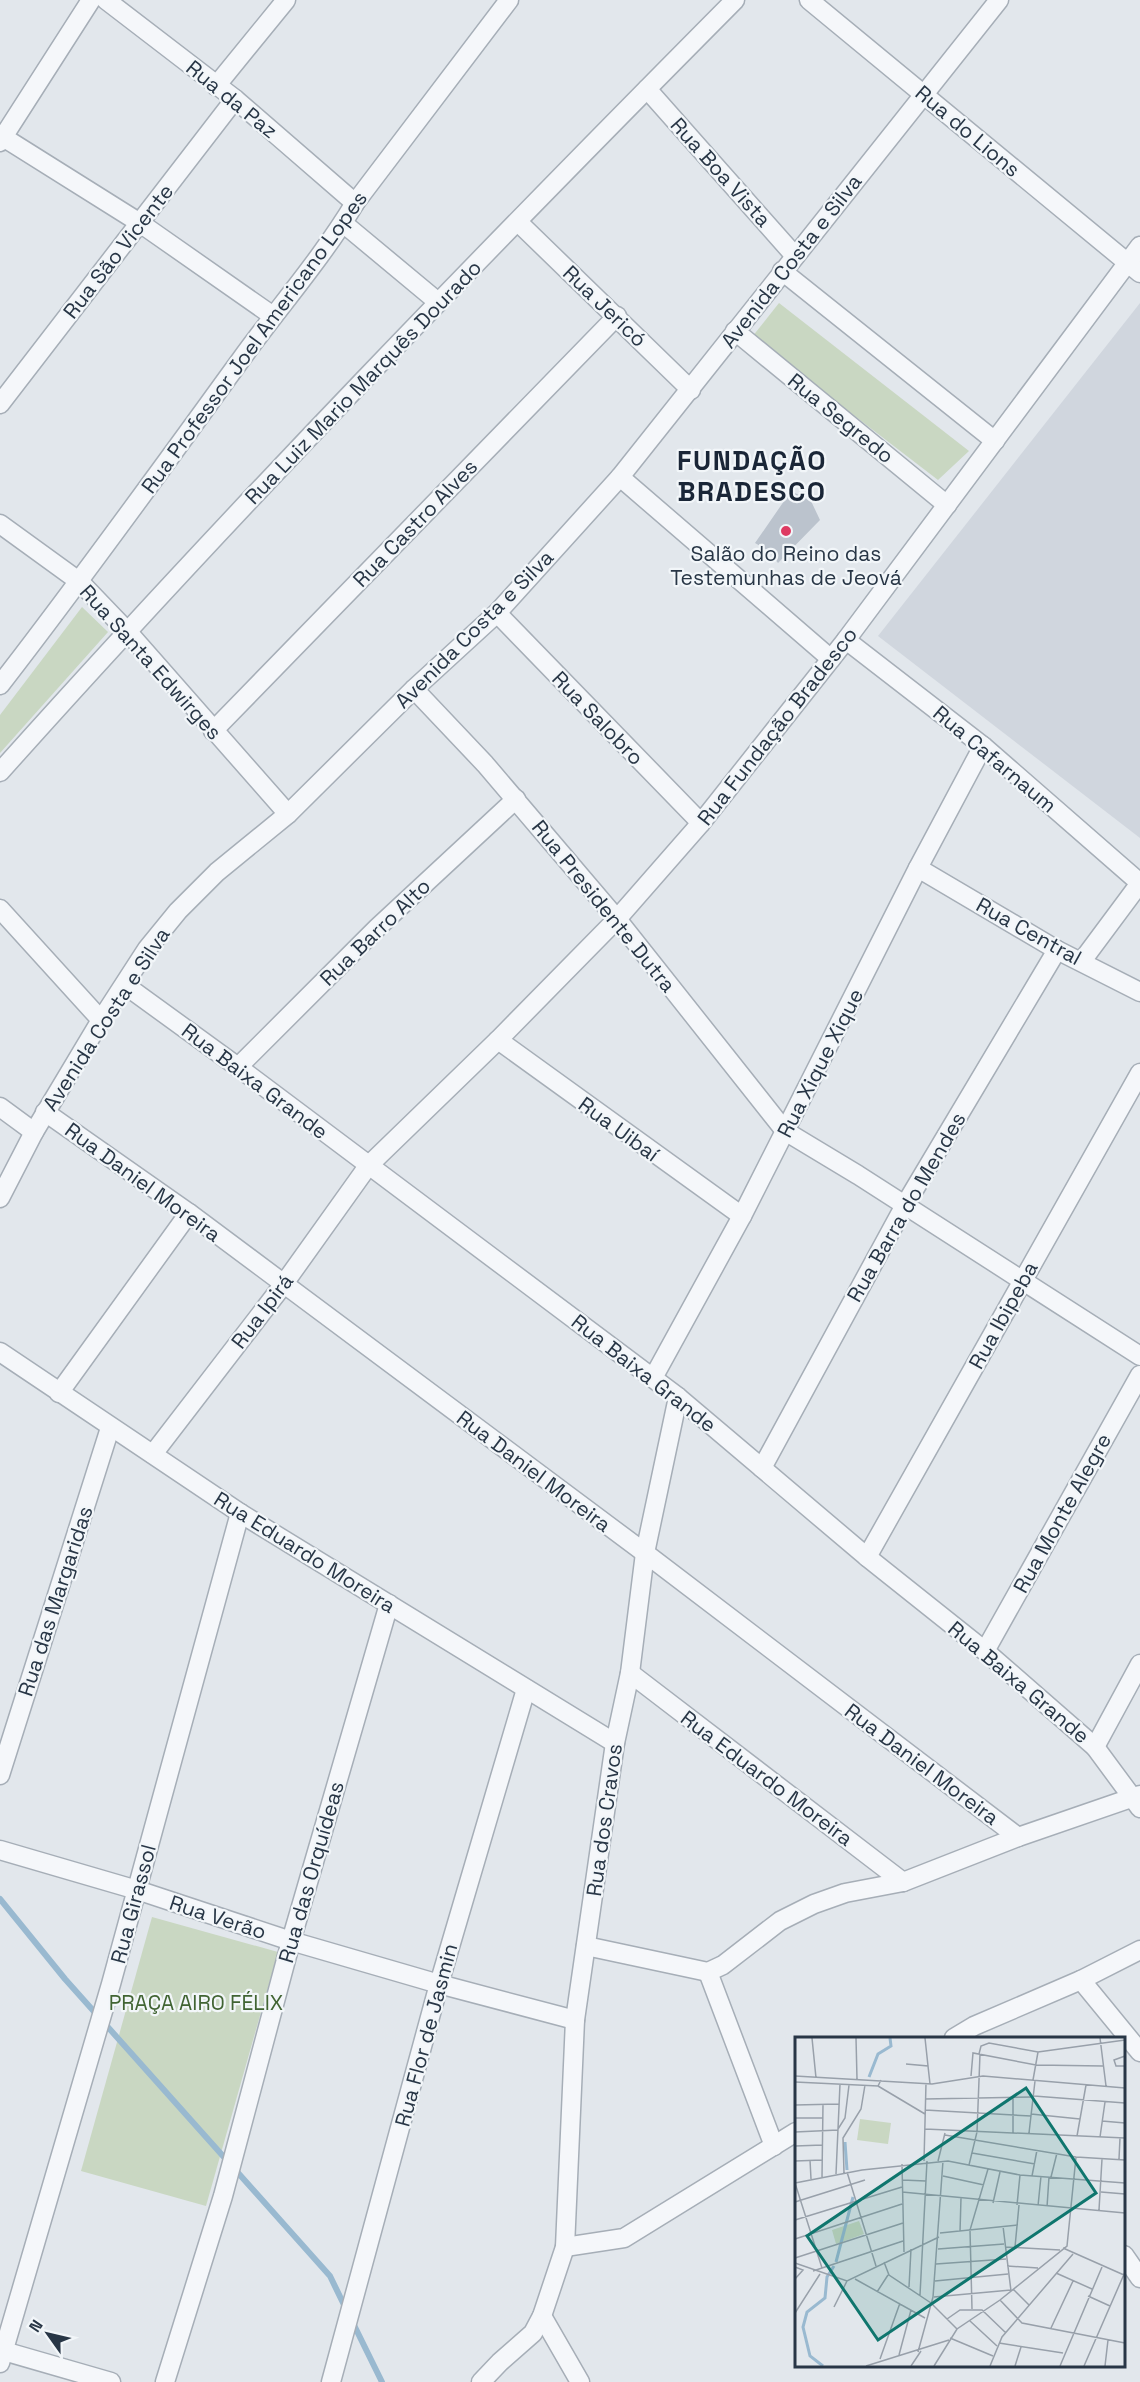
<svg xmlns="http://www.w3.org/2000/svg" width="1140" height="2382" font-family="'Space Grotesk',sans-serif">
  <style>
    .built { fill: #d0d6de }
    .green { fill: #c9d7c2 }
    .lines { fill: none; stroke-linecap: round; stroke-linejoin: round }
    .stream { stroke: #99b9d0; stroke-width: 6 }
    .building { fill: #bbc3cd }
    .street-casing { stroke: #a6aeb7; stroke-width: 21 }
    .street { stroke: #f5f7fa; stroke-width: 18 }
    .poi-dot { fill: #de3a62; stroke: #f2f6f9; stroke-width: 2 }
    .labels { text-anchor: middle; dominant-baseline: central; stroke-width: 4.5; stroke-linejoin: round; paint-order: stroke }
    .street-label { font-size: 21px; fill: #283646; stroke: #f2f6f9 }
    .poi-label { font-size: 21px; fill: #283646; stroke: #f2f6f9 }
    .park-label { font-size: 21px; fill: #416433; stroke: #f2f6f9 }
    .district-label { font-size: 27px; font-weight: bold; letter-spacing: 1.5px; fill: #1a2637; stroke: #f2f6f9 }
    .inset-river { fill: none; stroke: #99b9d0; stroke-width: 3 }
    .inset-road { fill: none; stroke: #98a0aa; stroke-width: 1.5 }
    .view { fill: #0f766e; fill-opacity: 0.15; stroke: #0f766e; stroke-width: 3 }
    .inset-edge { fill: none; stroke: #283646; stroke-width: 3 }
  </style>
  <rect width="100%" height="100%" fill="#e2e7ec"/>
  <path class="built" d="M 1140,303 L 1140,838 L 878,636 Z"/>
  <g class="green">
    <path d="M 779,303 L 969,451 L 938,480 L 752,337 Z"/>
    <path d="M 82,607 L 108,632 L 0,753 L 0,715 Z"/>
    <path d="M 152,1917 L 278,1952 L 206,2206 L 81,2171 Z"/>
  </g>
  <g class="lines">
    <g class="stream">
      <path d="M 0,1899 L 65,1979 L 330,2276 L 346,2309"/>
      <path d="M 352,2321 L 382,2382"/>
    </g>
  </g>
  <path class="building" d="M 791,491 L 811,501 L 820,520 L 778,563 L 769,551 L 755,543 Z"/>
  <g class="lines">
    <defs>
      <g id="street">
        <path d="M 106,0 L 235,99 L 355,203"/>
        <path d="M 809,0 L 1140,273"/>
        <path d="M 216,86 L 286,0"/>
        <path d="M 647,89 L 795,256"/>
        <path d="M 3,137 L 140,223 L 273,316"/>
        <path d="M 0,142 L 91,0"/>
        <path d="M 518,222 L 691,390"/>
        <path d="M 343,223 L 438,302"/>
        <path d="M 782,271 L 995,441"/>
        <path d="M 735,331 L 947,505"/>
        <path d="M 0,404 L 235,99"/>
        <path d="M 620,477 L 831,659"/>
        <path d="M 0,524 L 80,582 L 127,631 L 288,814"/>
        <path d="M 497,613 L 701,823"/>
        <path d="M 846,640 L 983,746 L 1140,883"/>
        <path d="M 0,685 C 83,578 162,468 242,358 C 279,307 322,258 355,203 L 509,0"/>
        <path d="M 414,689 L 485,764 L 617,919 L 785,1131 L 858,1175 L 1140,1356"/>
        <path d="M 213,731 L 617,316"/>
        <path d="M 0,772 C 237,507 485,252 735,0"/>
        <path d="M 918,868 L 1057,950 L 1140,992"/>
        <path d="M 0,909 L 101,1020"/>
        <path d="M 1082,961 L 1140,883"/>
        <path d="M 125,985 L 238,1067 L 678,1397 L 867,1557 L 985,1651 L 1095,1747 L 1140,1808"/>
        <path d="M 498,1040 L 742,1216"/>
        <path d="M 238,1067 L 377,928 L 516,799"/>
        <path d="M 0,1107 L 34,1132"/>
        <path d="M 45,1112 L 189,1213 L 645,1553 L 1018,1837"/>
        <path d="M 0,1198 L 34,1132 L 101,1020 L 147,949 L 178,911 L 217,872 L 288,814 L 414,689 L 497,613 L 620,477 L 999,0"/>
        <path d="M 0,1352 L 240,1513 L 615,1743"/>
        <path d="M 653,1378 L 742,1216 L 918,868 L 983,746"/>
        <path d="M 59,1393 L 189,1213"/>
        <path d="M 153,1454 L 283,1285 L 368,1166 L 498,1040 L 617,919 L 701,823 L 846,640 L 1140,246"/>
        <path d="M 762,1468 L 905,1205 L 1057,950"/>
        <path d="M 867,1557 L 1140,1073"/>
        <path d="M 985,1651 L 1140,1375"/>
        <path d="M 630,1673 L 903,1882"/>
        <path d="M 1095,1747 L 1140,1664"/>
        <path d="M 0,1775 L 110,1428"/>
        <path d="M 0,1850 L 137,1890 L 291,1941 L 439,1984 L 575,2020"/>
        <path d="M 586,1946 L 708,1972 L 723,1965 L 780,1921 L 814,1904 L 845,1893 L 903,1882 L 1018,1837 L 1140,1795"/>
        <path d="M 708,1972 L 774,2146"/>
        <path d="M 1081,1980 L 1140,2052"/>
        <path d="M 954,2038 L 974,2026 L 1081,1980 L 1140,1950"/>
        <path d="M 565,2247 L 624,2238 L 796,2132"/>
        <path d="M 1124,2255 L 1140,2278"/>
        <path d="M 542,2316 L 580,2382"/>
        <path d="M 0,2350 L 111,2382"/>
        <path d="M 0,2363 L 111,1984 L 240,1513"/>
        <path d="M 165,2382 L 223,2196 L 291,1941 L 389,1604"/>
        <path d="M 331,2382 L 439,1984 L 526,1689"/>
        <path d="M 481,2382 L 500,2362 L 533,2333 L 542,2316 L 565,2247 L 575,2020 L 615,1743 L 630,1673 L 645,1553 L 678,1397"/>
      </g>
    </defs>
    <use href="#street" class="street-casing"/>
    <use href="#street" class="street"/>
  </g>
  <circle class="poi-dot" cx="786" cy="531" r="6"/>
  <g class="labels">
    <g class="street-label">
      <text transform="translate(232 99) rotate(39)">Rua da Paz</text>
      <text transform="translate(968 131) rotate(40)">Rua do Lions</text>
      <text transform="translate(721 172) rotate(48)">Rua Boa Vista</text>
      <text transform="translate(118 251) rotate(-52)">Rua São Vicente</text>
      <text transform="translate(791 261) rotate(-52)">Avenida Costa e Silva</text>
      <text transform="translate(605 306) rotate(44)">Rua Jericó</text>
      <text transform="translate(254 342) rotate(-54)">Rua Professor Joel Americano Lopes</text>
      <text transform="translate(363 382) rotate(-46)">Rua Luiz Mario Marquês Dourado</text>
      <text transform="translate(841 418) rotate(39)">Rua Segredo</text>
      <text transform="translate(415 523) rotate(-46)">Rua Castro Alves</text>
      <text transform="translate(474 629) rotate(-45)">Avenida Costa e Silva</text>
      <text transform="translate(151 662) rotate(48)">Rua Santa Edwirges</text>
      <text transform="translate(598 718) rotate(46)">Rua Salobro</text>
      <text transform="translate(777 726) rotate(-52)">Rua Fundação Bradesco</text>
      <text transform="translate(995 759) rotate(40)">Rua Cafarnaum</text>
      <text transform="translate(604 906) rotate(51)">Rua Presidente Dutra</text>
      <text transform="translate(1029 931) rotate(29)">Rua Central</text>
      <text transform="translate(375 932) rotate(-44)">Rua Barro Alto</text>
      <text transform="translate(106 1019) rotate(-57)">Avenida Costa e Silva</text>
      <text transform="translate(820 1063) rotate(-63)">Rua Xique Xique</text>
      <text transform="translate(255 1081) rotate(37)">Rua Baixa Grande</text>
      <text transform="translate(619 1129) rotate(36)">Rua Uibaí</text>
      <text transform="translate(143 1182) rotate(36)">Rua Daniel Moreira</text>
      <text transform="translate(906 1207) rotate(-60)">Rua Barra do Mendes</text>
      <text transform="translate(262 1311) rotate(-53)">Rua Ipirá</text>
      <text transform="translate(1003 1315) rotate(-61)">Rua Ibipeba</text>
      <text transform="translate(644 1373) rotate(38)">Rua Baixa Grande</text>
      <text transform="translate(534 1471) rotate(37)">Rua Daniel Moreira</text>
      <text transform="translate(1062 1513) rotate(-61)">Rua Monte Alegre</text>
      <text transform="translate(305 1552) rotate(32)">Rua Eduardo Moreira</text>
      <text transform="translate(55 1601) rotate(-72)">Rua das Margaridas</text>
      <text transform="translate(1019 1682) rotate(40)">Rua Baixa Grande</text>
      <text transform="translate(922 1764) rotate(37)">Rua Daniel Moreira</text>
      <text transform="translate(767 1778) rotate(37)">Rua Eduardo Moreira</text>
      <text transform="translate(604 1820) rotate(-82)">Rua dos Cravos</text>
      <text transform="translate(311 1872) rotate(-74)">Rua das Orquídeas</text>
      <text transform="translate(133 1904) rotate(-75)">Rua Girassol</text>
      <text transform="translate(218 1917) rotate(18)">Rua Verão</text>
      <text transform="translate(426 2035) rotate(-75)">Rua Flor de Jasmin</text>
    </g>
    <g class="poi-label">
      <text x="786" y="553">Salão do Reino das<tspan x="786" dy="24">Testemunhas de Jeová</tspan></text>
    </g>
    <g class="park-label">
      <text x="196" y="2002">PRAÇA AIRO FÉLIX</text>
    </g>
    <g class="district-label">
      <text x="752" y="460">FUNDAÇÃO<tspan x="752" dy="31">BRADESCO</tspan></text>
    </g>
  </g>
  <g transform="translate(795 2037)">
    <rect width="330" height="330" fill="#e2e7ec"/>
    <path d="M 65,82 L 96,86 L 93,107 L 62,103 ZM 64,184 L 69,197 L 41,207 L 37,193 Z" fill="#c9d7c2"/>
    <path class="inset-river" d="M 74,40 L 83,17 L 96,9 L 95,1M 50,105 L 52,133M 41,225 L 58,160M 28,329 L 15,319 L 8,290 L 12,275 L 30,261 L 32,240 L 39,229"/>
    <path class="inset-road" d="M 17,1 L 21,41M 61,1 L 62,42M 130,1 L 133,29M 305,1 L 311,49M 184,17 L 186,9 L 194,6 L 243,15 L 330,3M 330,19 L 319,23 L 321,29 L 330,29M 111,27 L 133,29 L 135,47M 0,39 L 137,47 L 188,39 L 330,51M 176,39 L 178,16 L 241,28 L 308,29M 238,43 L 243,15M 0,45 L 83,49 L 86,43M 83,49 L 130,77M 239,59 L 330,66M 218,60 L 218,96M 130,62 L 237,60M 0,68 L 44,67M 130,73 L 236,79M 236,77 L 285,82M 0,81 L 28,81M 307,84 L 330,86M 43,92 L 50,81 L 54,48M 130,92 L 330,101M 0,95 L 43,93M 234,96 L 240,44M 150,98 L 281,120 L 330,123M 282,99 L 291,48M 305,100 L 310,65M 0,109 L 28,108M 177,116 L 240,127M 324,122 L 325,101M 15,123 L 16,142M 0,124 L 27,123M 129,124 L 131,46M 143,124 L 150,96M 107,127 L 109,215M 174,128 L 182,95 L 185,17M 52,135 L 81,229M 49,136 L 48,101 L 66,72 L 70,48M 41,137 L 45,47M 148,139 L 189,148M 237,139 L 242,113M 27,140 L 28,67M 256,140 L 262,116M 107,143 L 131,144M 0,146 L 67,133 L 153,124 L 225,138 L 330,146M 0,146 L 27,231M 107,155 L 330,176M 306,155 L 330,157M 0,165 L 70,143M 198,166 L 205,135M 222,168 L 225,138M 243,169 L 246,139M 252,170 L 254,140M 304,173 L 307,122M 0,183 L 107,150M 208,189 L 216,254M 165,195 L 166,161M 145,196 L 223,188M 0,202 L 107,167M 210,210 L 265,213M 220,210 L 224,168M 268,211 L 329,238M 143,212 L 209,207M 0,221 L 108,186M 89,225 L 94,238 L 136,266 L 162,292M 0,226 L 52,244 L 144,200M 141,227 L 211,222M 212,229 L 243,231M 0,230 L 8,233 L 0,242M 18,234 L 108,204M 261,236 L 297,252M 60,242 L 130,281M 140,244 L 213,237M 114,250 L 116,212M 218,252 L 234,268M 82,255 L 93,238M 125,258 L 132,124M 293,259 L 315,269M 139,260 L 216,253M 205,263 L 227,286 L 330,306M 39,270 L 52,244M 177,272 L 175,193 L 193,132M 0,276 L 25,237M 152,282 L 165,273 L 187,273 L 211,296M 175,284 L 202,309M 256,291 L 278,244M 155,301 L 198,319M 204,306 L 268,316M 123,315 L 138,260 L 148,124M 104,318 L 116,273M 85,322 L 105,266M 71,329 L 154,303M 116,329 L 126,314M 139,329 L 162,292 L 205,263 L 272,209 L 281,120M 195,329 L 207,300 L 278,217M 220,329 L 226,310M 265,329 L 307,230M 289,329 L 330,235M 310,329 L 313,303"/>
    <path class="view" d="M 231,51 L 301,156 L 83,303 L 12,199 Z"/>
    <rect width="330" height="330" class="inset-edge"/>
  </g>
  <g transform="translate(48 2334) rotate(304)" stroke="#f2f6f9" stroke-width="4.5" paint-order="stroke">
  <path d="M0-4.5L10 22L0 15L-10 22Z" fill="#283646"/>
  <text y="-9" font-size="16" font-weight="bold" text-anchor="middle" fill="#283646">N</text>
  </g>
</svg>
